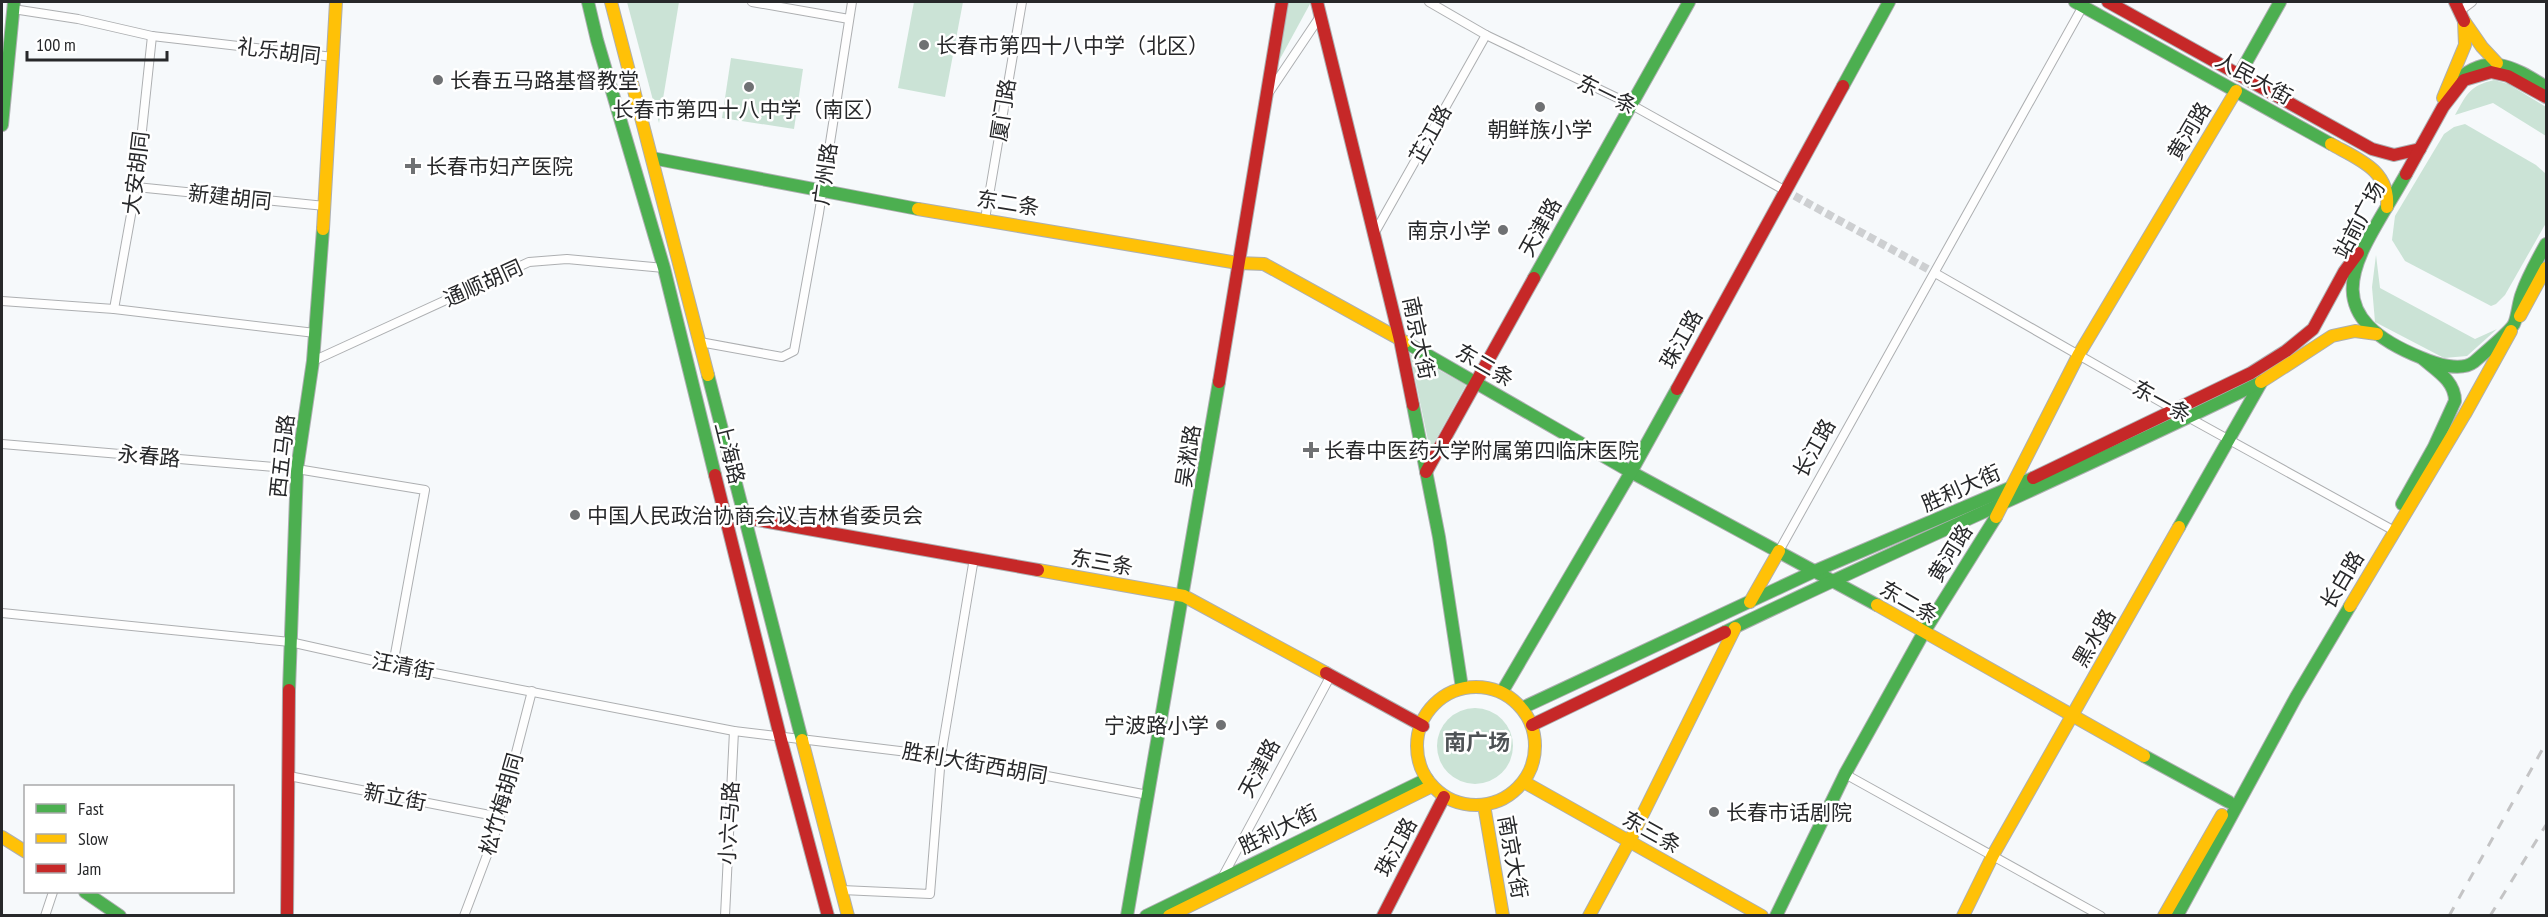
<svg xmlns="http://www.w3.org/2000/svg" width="2548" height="917" font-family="'PT Sans Narrow','Noto Sans SC',sans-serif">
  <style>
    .green { fill: #cbe3d6 }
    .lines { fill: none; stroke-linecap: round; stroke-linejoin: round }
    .street-tunnel { stroke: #cdcfd1; stroke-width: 8; stroke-dasharray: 8 4; stroke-linecap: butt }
    .street-casing { stroke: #adafb1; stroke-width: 10 }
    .fast-casing { stroke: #adafb1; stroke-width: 14 }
    .slow-casing { stroke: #adafb1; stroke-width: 14 }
    .jam-casing { stroke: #adafb1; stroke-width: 14 }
    .street { stroke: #fefefe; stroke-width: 8 }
    .fast { stroke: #4caf50; stroke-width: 12 }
    .slow { stroke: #ffc107; stroke-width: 12 }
    .jam { stroke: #c62828; stroke-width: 12 }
    .rail { stroke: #c4c4c5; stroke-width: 3; stroke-dasharray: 10 10; stroke-linecap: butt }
    .poi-dot { fill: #6f7173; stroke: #fff; stroke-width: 2 }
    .labels { text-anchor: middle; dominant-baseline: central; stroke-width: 5; stroke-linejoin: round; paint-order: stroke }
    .poi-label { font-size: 21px; fill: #27282a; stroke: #fff; text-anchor: start }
    .street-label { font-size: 21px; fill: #27282a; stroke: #fff }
    .neighbourhood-label { font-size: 22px; font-weight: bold; fill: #4e5255; stroke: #fff }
  </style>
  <rect width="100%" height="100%" fill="#f6f9fb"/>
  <g class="green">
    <path d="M 627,2 L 679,2 L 659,123 Z"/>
    <path d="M 914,2 L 963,2 L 945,97 L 898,88 Z"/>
    <path d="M 1284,2 L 1311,2 L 1274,70 Z"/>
    <path d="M 731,58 L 803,69 L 794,129 L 722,118 Z"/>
    <path d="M 2494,80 L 2508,84 L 2546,107 L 2546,136 L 2493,103 L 2455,115 C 2467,94 2469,86 2494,80 Z"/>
    <path d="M 2465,124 L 2536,165 L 2546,174 L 2546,223 L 2505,295 L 2496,304 L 2491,306 L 2405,261 L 2392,240 L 2395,216 L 2444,134 L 2454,127 Z"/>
    <path d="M 2376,255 L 2380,288 L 2475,339 L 2497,329 L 2467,356 L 2444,358 L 2375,322 L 2372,287 Z"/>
    <path d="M 1410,354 L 1466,385 L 1430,450 Z"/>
    <circle cx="1475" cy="746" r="38"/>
  </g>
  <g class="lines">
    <path class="street-tunnel" d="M 1784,190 L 1935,273"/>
    <defs>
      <g id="street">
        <path d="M 752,2 L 849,19"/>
        <path d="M 1429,2 L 1486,35 L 1630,104 L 1784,190"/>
        <path d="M 13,9 L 78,19 L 152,36 L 333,57"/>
        <path d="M 2460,11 L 2472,2"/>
        <path d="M 1270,91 L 1321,15"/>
        <path d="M 136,187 L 325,206"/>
        <path d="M 985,219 L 1022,2"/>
        <path d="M 1374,234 L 1486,35"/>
        <path d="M 1935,273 L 2175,410 L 2389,528"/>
        <path d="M 2,301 L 114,309 L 315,333"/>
        <path d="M 114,309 L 136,187 L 152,36"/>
        <path d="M 700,342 L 782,357 L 794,351 L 819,213 L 852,2"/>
        <path d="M 313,361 L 529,262 L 567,259 L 664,268"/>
        <path d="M 2,444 L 297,469 L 425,490 L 393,665"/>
        <path d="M 1779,551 L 2083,6"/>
        <path d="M 2,613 L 290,642 L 393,665 L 734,731 L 941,756 L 1148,795"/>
        <path d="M 1845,774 L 2101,916"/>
        <path d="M 289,776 L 500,817"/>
        <path d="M 1222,878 L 1330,677"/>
        <path d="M 842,890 L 930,894 L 941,756 L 974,558"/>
        <path d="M 45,916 L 53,892"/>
        <path d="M 464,916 L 495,834 L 532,691"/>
        <path d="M 725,916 L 734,731"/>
      </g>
      <g id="fast">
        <path d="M 588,2 L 597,40 L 664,268 L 715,475"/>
        <path d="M 2075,2 L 2331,144"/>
        <path d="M 2239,75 L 2280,2"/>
        <path d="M 2453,84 C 2486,51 2511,65 2546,87"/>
        <path d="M 1843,86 L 1889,2"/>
        <path d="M 2,125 L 14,2"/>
        <path d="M 652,158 L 918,209"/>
        <path d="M 2406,174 C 2362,253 2305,311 2422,358 C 2436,364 2461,372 2474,362 C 2481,356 2511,330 2514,324 C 2518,315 2518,303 2522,293 C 2528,276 2537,260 2546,244"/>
        <path d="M 1534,278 L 1689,2"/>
        <path d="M 1405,342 L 1631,472 L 1877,605"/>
        <path d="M 708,375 L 802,740"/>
        <path d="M 1413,405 L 1439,537 L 1462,688"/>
        <path d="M 2402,504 L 2434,447 L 2455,401 C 2455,381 2437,371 2423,359"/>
        <path d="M 2179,527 L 2262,381"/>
        <path d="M 1725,632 C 1902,546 2084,470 2261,382"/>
        <path d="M 289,690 L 297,469 L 313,361 L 323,229"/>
        <path d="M 1502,692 L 1631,472 L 1677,389"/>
        <path d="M 1522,708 L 1815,571 L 2033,478"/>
        <path d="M 2144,756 L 2229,802"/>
        <path d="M 85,892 L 120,916"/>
        <path d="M 1127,916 L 1219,382"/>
        <path d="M 1146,916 L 1427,779"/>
        <path d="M 1776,916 L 1845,774 L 1924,632 L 1996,517"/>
        <path d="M 2177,916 L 2296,697 L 2350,606"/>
      </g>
      <g id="slow">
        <path d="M 611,2 L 708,375"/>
        <path d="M 2443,98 L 2465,45 L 2464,21 L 2482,47 L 2497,63"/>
        <path d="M 2331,144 C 2358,159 2390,170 2387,207"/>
        <path d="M 918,209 L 1238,263 L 1264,264 L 1405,342"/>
        <path d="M 323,229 L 336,2"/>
        <path d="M 2520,316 L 2546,268"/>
        <path d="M 2261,382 L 2332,336 L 2355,331 L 2377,334"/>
        <path d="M 1996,517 L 2079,354 L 2236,91"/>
        <path d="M 1038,570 L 1184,596 L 1326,673"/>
        <path d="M 1750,602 L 1779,551"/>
        <path d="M 1877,605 L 2144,756"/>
        <path d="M 2350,606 L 2465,414 L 2511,331"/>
        <circle cx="1476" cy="746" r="59"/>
        <path d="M 802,740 L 848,916"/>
        <path d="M 1524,782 L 1762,916"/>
        <path d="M 1484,805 L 1503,916"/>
        <path d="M 2,837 L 26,852"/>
        <path d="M 1169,916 L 1432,786"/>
        <path d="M 1589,916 L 1629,842 L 1735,628"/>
        <path d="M 1963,916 L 1993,855 L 2179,527"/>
        <path d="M 2164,916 L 2222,815"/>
      </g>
      <g id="jam">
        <path d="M 1317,2 L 1400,340 L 1413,405"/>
        <path d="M 2108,2 L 2372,149 L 2394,155 L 2420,149"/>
        <path d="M 2455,2 L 2464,21"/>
        <path d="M 2406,174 L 2443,107 L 2464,80 L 2491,72 L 2508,76 L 2546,97"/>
        <path d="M 1219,382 L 1282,2"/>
        <path d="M 1677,389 L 1843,86"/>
        <path d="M 1426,472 L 1534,278"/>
        <path d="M 715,475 L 780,736 L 828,916"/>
        <path d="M 2033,478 L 2251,373 L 2286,351 L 2313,329 L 2344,272 L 2358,253"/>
        <path d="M 746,518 L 1038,570"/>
        <path d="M 1326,673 L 1423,726"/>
        <path d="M 1532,725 L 1725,632"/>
        <path d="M 287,916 L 289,690"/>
        <path d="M 1383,916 L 1444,797"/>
      </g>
    </defs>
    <use href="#street" class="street-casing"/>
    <use href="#fast" class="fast-casing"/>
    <use href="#slow" class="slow-casing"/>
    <use href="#jam" class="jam-casing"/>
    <use href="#street" class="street"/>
    <use href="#fast" class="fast"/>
    <use href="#slow" class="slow"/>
    <use href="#jam" class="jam"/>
    <g class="rail">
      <path d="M 2449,916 L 2546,743"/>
      <path d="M 2490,916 L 2546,825"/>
    </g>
  </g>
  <g class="poi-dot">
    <circle cx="924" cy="45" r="6"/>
    <circle cx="438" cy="80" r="6"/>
    <circle cx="749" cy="87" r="6"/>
    <circle cx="1540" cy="107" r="6"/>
    <path d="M410 157h6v6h6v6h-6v6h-6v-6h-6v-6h6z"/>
    <circle cx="1503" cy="230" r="6"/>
    <path d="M1308 441h6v6h6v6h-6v6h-6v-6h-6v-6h6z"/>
    <circle cx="575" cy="515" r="6"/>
    <circle cx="1221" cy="725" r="6"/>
    <circle cx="1714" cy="812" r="6"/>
  </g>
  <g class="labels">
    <g class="poi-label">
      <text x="936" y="45">长春市第四十八中学（北区）</text>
      <text x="450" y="80">长春五马路基督教堂</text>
      <text x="749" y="109" text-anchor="middle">长春市第四十八中学（南区）</text>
      <text x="1540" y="129" text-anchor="middle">朝鲜族小学</text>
      <text x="426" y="166">长春市妇产医院</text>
      <text x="1491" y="230" text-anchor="end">南京小学</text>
      <text x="1324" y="450">长春中医药大学附属第四临床医院</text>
      <text x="587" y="515">中国人民政治协商会议吉林省委员会</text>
      <text x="1209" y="725" text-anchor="end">宁波路小学</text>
      <text x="1726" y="812">长春市话剧院</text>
    </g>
    <g class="street-label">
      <text transform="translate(279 51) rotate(7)">礼乐胡同</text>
      <text transform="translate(2254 78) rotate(29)">人民大街</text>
      <text transform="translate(1607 94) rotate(26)">东一条</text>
      <text transform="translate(1003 110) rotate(-81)">厦门路</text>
      <text transform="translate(2189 131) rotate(-59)">黄河路</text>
      <text transform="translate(1430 134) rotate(-61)">芷江路</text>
      <text transform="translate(136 173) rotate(-83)">大安胡同</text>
      <text transform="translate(825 174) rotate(-82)">广州路</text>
      <text transform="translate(230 197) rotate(6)">新建胡同</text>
      <text transform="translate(1008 203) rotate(9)">东二条</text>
      <text transform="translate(2359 220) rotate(-62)">站前广场</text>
      <text transform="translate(1540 227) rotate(-61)">天津路</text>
      <text transform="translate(483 283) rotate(-24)">通顺胡同</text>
      <text transform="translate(1419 338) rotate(78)">南京大街</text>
      <text transform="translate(1681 339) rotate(-61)">珠江路</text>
      <text transform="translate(1485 365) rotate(30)">东二条</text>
      <text transform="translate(2162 401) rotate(29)">东一条</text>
      <text transform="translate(1814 448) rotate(-61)">长江路</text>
      <text transform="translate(730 453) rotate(76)">上海路</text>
      <text transform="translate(149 456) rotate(5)">永春路</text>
      <text transform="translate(282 456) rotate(-84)">西五马路</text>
      <text transform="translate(1188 456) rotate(-81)">吴淞路</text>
      <text transform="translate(1961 488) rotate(-24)">胜利大街</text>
      <text transform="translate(1950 553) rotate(-58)">黄河路</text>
      <text transform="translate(1102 562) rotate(10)">东三条</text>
      <text transform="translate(2342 580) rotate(-59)">长白路</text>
      <text transform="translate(1909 602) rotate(30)">东二条</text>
      <text transform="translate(2094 638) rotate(-60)">黑水路</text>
      <text transform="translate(403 666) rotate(11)">汪清街</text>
      <text transform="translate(975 763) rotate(10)">胜利大街西胡同</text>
      <text transform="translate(1259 768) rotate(-62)">天津路</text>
      <text transform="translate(395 797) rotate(11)">新立街</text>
      <text transform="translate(501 804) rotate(-74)">松竹梅胡同</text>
      <text transform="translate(729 823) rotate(-87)">小六马路</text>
      <text transform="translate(1278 829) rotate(-26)">胜利大街</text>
      <text transform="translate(1652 832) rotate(29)">东三条</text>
      <text transform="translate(1396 847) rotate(-62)">珠江路</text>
      <text transform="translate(1513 857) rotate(80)">南京大街</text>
    </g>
    <g class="neighbourhood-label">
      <text x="1477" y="742">南广场</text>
    </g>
  </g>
  <rect width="2548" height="917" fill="none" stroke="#27282a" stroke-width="6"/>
  <rect x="24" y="785" width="210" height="108" fill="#ffffff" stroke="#a9a9aa" stroke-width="1.5"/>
  <rect x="36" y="804" width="30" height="9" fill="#4caf50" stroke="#a9a9aa" stroke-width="1.5"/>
  <text x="78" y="815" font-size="18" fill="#27282a">Fast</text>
  <rect x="36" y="834" width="30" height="9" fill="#ffc107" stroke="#a9a9aa" stroke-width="1.5"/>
  <text x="78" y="845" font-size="18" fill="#27282a">Slow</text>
  <rect x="36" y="864" width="30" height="9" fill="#c62828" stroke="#a9a9aa" stroke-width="1.5"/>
  <text x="78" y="875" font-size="18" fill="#27282a">Jam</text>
  <path d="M27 51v9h140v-9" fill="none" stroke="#27282a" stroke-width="3"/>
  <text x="36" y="51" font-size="18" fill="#27282a" stroke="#ffffff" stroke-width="4.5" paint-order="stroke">100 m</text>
</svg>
